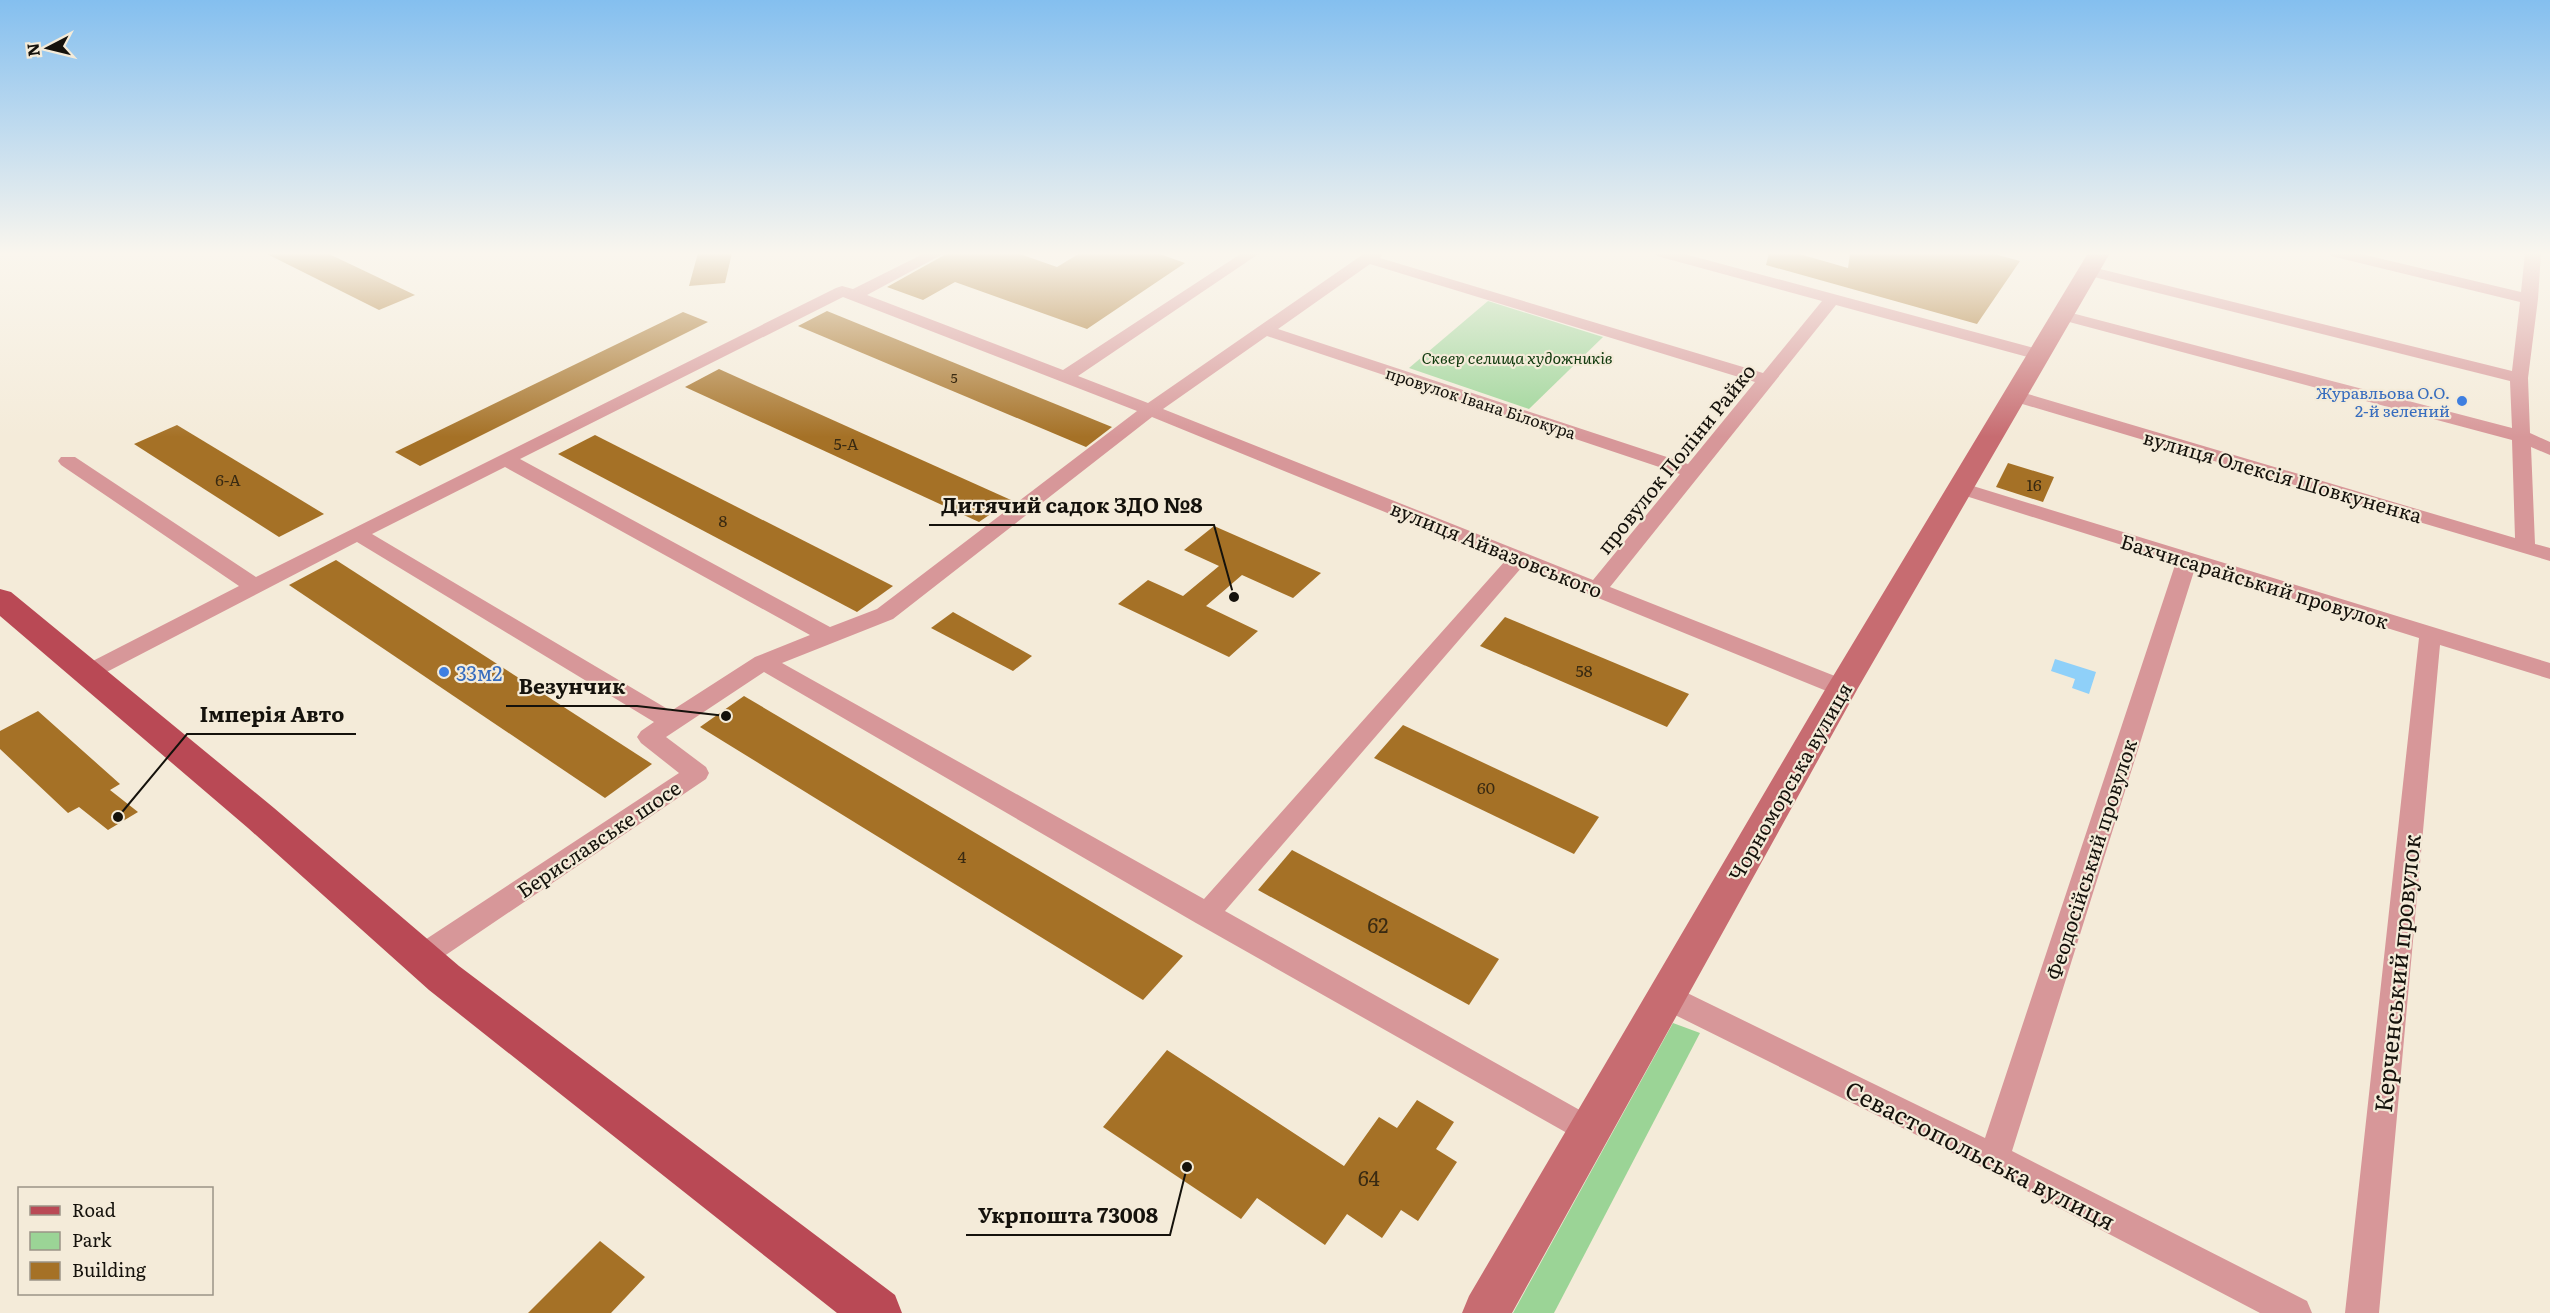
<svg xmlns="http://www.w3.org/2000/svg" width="2550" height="1313" font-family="Literata,serif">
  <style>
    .green { fill: #9bd496 }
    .water { fill: #8fd0f9 }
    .building { fill: #a57126 }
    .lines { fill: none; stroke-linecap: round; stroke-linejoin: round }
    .street { fill: #d79799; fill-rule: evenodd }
    .secondary { fill: #c76c71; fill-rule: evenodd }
    .primary { fill: #b94955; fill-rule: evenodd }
    .shop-dot { fill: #3f7fe0; stroke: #f4ebd9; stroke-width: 2 }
    .labels { text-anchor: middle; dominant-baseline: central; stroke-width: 4.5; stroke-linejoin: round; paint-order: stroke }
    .far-number-label { font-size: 14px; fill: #392a12 }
    .far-park-label { font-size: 16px; font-style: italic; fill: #103a0e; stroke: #f4ebd9 }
    .far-shop-label { font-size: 16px; fill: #366cbe; stroke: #f4ebd9; text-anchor: end }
    .far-street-label { font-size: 16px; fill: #15120c; stroke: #f4ebd9 }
    .number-label { font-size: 16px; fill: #392a12 }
    .street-label { font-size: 20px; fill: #15120c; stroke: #f4ebd9 }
    .shop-label { font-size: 20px; fill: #366cbe; stroke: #f4ebd9; text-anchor: start }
    .near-number-label { font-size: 20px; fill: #392a12 }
    .near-street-label { font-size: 24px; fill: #15120c; stroke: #f4ebd9 }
    .leader { fill: none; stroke: #15120c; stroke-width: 2 }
    .callout-dot { fill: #15120c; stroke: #f4ebd9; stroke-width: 2 }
    .callout-label { font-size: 21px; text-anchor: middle; font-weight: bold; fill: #15120c; stroke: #f4ebd9; stroke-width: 4.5; stroke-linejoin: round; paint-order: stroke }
  </style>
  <rect width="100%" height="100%" fill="#f4ebd9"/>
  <g class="green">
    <path d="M 1488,301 L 1603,337 L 1529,409 L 1409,368 Z"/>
    <path d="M 1673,1023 L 1700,1033 L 1554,1313 L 1513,1313 Z"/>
  </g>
  <path class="water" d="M 2055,659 L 2096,672 L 2089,694 L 2072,688 L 2075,679 L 2051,671 Z"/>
  <g class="building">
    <path d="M 265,253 L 327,253 L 415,295 L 379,310 Z"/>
    <path d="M 698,253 L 732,253 L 725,283 L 689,286 Z"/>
    <path d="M 948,253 L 1017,253 L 1057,267 L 1080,253 L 1157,253 L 1185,263 L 1087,329 L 955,282 L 923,300 L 887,287 Z"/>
    <path d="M 1769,253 L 1796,253 L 1848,268 L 1850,253 L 1991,253 L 2020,261 L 1977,324 L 1766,265 Z"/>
    <path d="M 827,311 L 1112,427 L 1086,447 L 798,326 Z"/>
    <path d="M 683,312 L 708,322 L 420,466 L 395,452 Z"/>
    <path d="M 719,369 L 1011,500 L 979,522 L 685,387 Z"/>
    <path d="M 177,425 L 324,514 L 279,537 L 134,444 Z"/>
    <path d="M 595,435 L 893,586 L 857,612 L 558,454 Z"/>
    <path d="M 2008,463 L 2054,477 L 2043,502 L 1996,487 Z"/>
    <path d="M 1214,526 L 1321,573 L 1293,598 L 1242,575 L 1206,606 L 1258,631 L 1229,657 L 1118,604 L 1148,580 L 1183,596 L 1219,566 L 1184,550 Z"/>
    <path d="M 336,560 L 652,764 L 605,798 L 289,585 Z"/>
    <path d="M 953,612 L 1032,656 L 1013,671 L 931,628 Z"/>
    <path d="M 1505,617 L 1689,694 L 1667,727 L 1480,646 Z"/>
    <path d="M 744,696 L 903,790 L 1183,956 L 1143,1000 L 700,727 Z"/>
    <path d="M 38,711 L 120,784 L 110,790 L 138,812 L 108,830 L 79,807 L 68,813 L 0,749 L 0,731 Z"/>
    <path d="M 1403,725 L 1599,817 L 1574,854 L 1374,758 Z"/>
    <path d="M 1292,850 L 1499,959 L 1469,1005 L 1258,890 Z"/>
    <path d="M 1167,1050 L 1344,1166 L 1379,1117 L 1397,1128 L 1417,1100 L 1454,1122 L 1436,1149 L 1457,1162 L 1418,1221 L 1401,1210 L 1382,1238 L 1347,1214 L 1325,1245 L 1257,1198 L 1241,1219 L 1103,1127 Z"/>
    <path d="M 600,1241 L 645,1277 L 611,1313 L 528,1313 Z"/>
  </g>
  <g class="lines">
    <g class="street">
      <path d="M 925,253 L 945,253 L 867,295 L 1063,370 L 1242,253 L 1260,253 L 1078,376 L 1148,403 L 1365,253 L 1383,253 L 1380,258 L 1763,373 L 1822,301 L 1657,256 L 1655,253 L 1681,253 L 2045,351 L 2048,355 L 2045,359 L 2039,360 L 1836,305 L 1610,587 L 1850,682 L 1854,688 L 1850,694 L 1842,696 L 1834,694 L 1522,567 L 1225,911 L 1601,1122 L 1605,1132 L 1601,1142 L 1590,1146 L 1196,923 L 764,672 L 666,737 L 706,767 L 709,773 L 706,779 L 431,965 L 421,968 L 411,965 L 407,957 L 411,949 L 679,773 L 641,743 L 637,737 L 641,731 L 654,722 L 357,542 L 97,677 L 89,680 L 81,677 L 78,672 L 81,667 L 239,586 L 61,465 L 58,461 L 61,457 L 75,457 L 256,577 L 836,288 L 842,286 L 853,289 ZM 1370,264 L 1755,382 L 1688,464 L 1278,329 ZM 843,297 L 1137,411 L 877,609 L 830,627 L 520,459 ZM 1267,336 L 1680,474 L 1593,580 L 1163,409 ZM 1152,417 L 1505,561 L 1204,899 L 782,663 L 893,619 ZM 505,467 L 810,635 L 755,657 L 671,711 L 372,534 Z"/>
      <path d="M 2329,253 L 2357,253 L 2521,292 L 2525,253 L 2541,253 L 2538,299 L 2528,378 L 2530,433 L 2550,442 L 2550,455 L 2531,447 L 2535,544 L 2550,548 L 2550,561 L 2009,400 L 2006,396 L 2009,392 L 2021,392 L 2515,538 L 2512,440 L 2058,319 L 2056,316 L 2064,311 L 2512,428 L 2510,381 L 2082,274 L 2080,271 L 2088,266 L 2512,371 L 2520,302 L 2331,256 Z"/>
      <path d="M 1960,482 L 2550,663 L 2550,679 L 2440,645 L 2379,1313 L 2345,1313 L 2419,638 L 2195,568 L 2012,1151 L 2307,1301 L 2312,1313 L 2260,1313 L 1983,1168 L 1657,1006 L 1653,997 L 1657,988 L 1667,985 L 1677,988 L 1985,1138 L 2176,562 L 1953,492 L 1950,488 L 1953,484 Z"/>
    </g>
    <path class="secondary" d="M 2088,253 L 2110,253 L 1858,688 L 1512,1313 L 1462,1313 L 1469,1296 L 1826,688 Z"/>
    <path class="primary" d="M 0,589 L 11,592 L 274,808 L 459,966 L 895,1295 L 902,1313 L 837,1313 L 429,990 L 248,828 L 0,616 Z"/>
  </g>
  <linearGradient id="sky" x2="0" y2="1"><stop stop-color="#84bfef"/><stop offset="0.58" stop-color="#faf6ee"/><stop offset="1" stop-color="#faf6ee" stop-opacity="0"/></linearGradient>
  <rect width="2550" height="437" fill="url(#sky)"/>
  <g class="shop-dot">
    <circle cx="2462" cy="401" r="6"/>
    <circle cx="444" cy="672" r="6"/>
  </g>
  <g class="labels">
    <g class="far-number-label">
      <text x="954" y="377">5</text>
    </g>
    <g class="far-park-label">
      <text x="1517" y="357">Сквер селища художників</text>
    </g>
    <g class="far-shop-label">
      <text x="2450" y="392">Журавльова О.О.<tspan x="2450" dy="18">2-й зелений</tspan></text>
    </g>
    <g class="far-street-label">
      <text transform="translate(1481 402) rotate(18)">провулок Івана Білокура</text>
    </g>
    <g class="number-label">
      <text x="846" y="443">5-А</text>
      <text x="228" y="479">6-А</text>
      <text x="2034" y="484">16</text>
      <text x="723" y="520">8</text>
      <text x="1584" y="670">58</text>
      <text x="1486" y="787">60</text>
      <text x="962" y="856">4</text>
    </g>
    <g class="street-label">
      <text transform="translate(1675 458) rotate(-51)">провулок Поліни Райко</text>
      <text transform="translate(2283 475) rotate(16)">вулиця Олексія Шовкуненка</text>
      <text transform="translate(1497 548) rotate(22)">вулиця Айвазовського</text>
      <text transform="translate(2255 580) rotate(17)">Бахчисарайський провулок</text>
      <text transform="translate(1789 781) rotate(-60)">Чорноморська вулиця</text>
      <text transform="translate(598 838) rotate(-34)">Бериславське шосе</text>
      <text transform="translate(2090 859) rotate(-72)">Феодосійський провулок</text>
    </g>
    <g class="shop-label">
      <text x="456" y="672">33м2</text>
    </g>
    <g class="near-number-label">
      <text x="1378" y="924">62</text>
      <text x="1369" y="1177">64</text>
    </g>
    <g class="near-street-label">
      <text transform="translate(2396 973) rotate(-84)">Керченський провулок</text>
      <text transform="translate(1981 1154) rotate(27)">Севастопольська вулиця</text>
    </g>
  </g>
  <path class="leader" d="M1234 597L1214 525H929M726 716L637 706H506M118 817L187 734H356M1187 1167L1170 1235H966"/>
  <g class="callout-dot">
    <circle cx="1234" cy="597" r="6"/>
    <circle cx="726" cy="716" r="6"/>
    <circle cx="118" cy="817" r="6"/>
    <circle cx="1187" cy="1167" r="6"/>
  </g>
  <g class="callout-label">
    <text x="1072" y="513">Дитячий садок ЗДО №8</text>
    <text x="572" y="694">Везунчик</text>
    <text x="272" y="722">Імперія Авто</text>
    <text x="1068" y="1223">Укрпошта 73008</text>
  </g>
  <rect x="18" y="1187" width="195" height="108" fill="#f4ebd9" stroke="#9b9487" stroke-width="1.5"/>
  <rect x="30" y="1206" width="30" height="9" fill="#b94955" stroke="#9b9487" stroke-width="1.5"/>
  <text x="72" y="1217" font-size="18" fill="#15120c">Road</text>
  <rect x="30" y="1232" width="30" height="18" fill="#9bd496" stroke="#9b9487" stroke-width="1.5"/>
  <text x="72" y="1247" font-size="18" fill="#15120c">Park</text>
  <rect x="30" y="1262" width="30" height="18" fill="#a57126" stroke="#9b9487" stroke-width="1.5"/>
  <text x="72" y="1277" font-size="18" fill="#15120c">Building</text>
  <g transform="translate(48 48) rotate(263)" stroke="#f4ebd9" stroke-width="4.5" paint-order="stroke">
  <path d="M0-4.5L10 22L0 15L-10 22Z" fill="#15120c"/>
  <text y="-9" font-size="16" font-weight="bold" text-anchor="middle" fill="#15120c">N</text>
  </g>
</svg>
